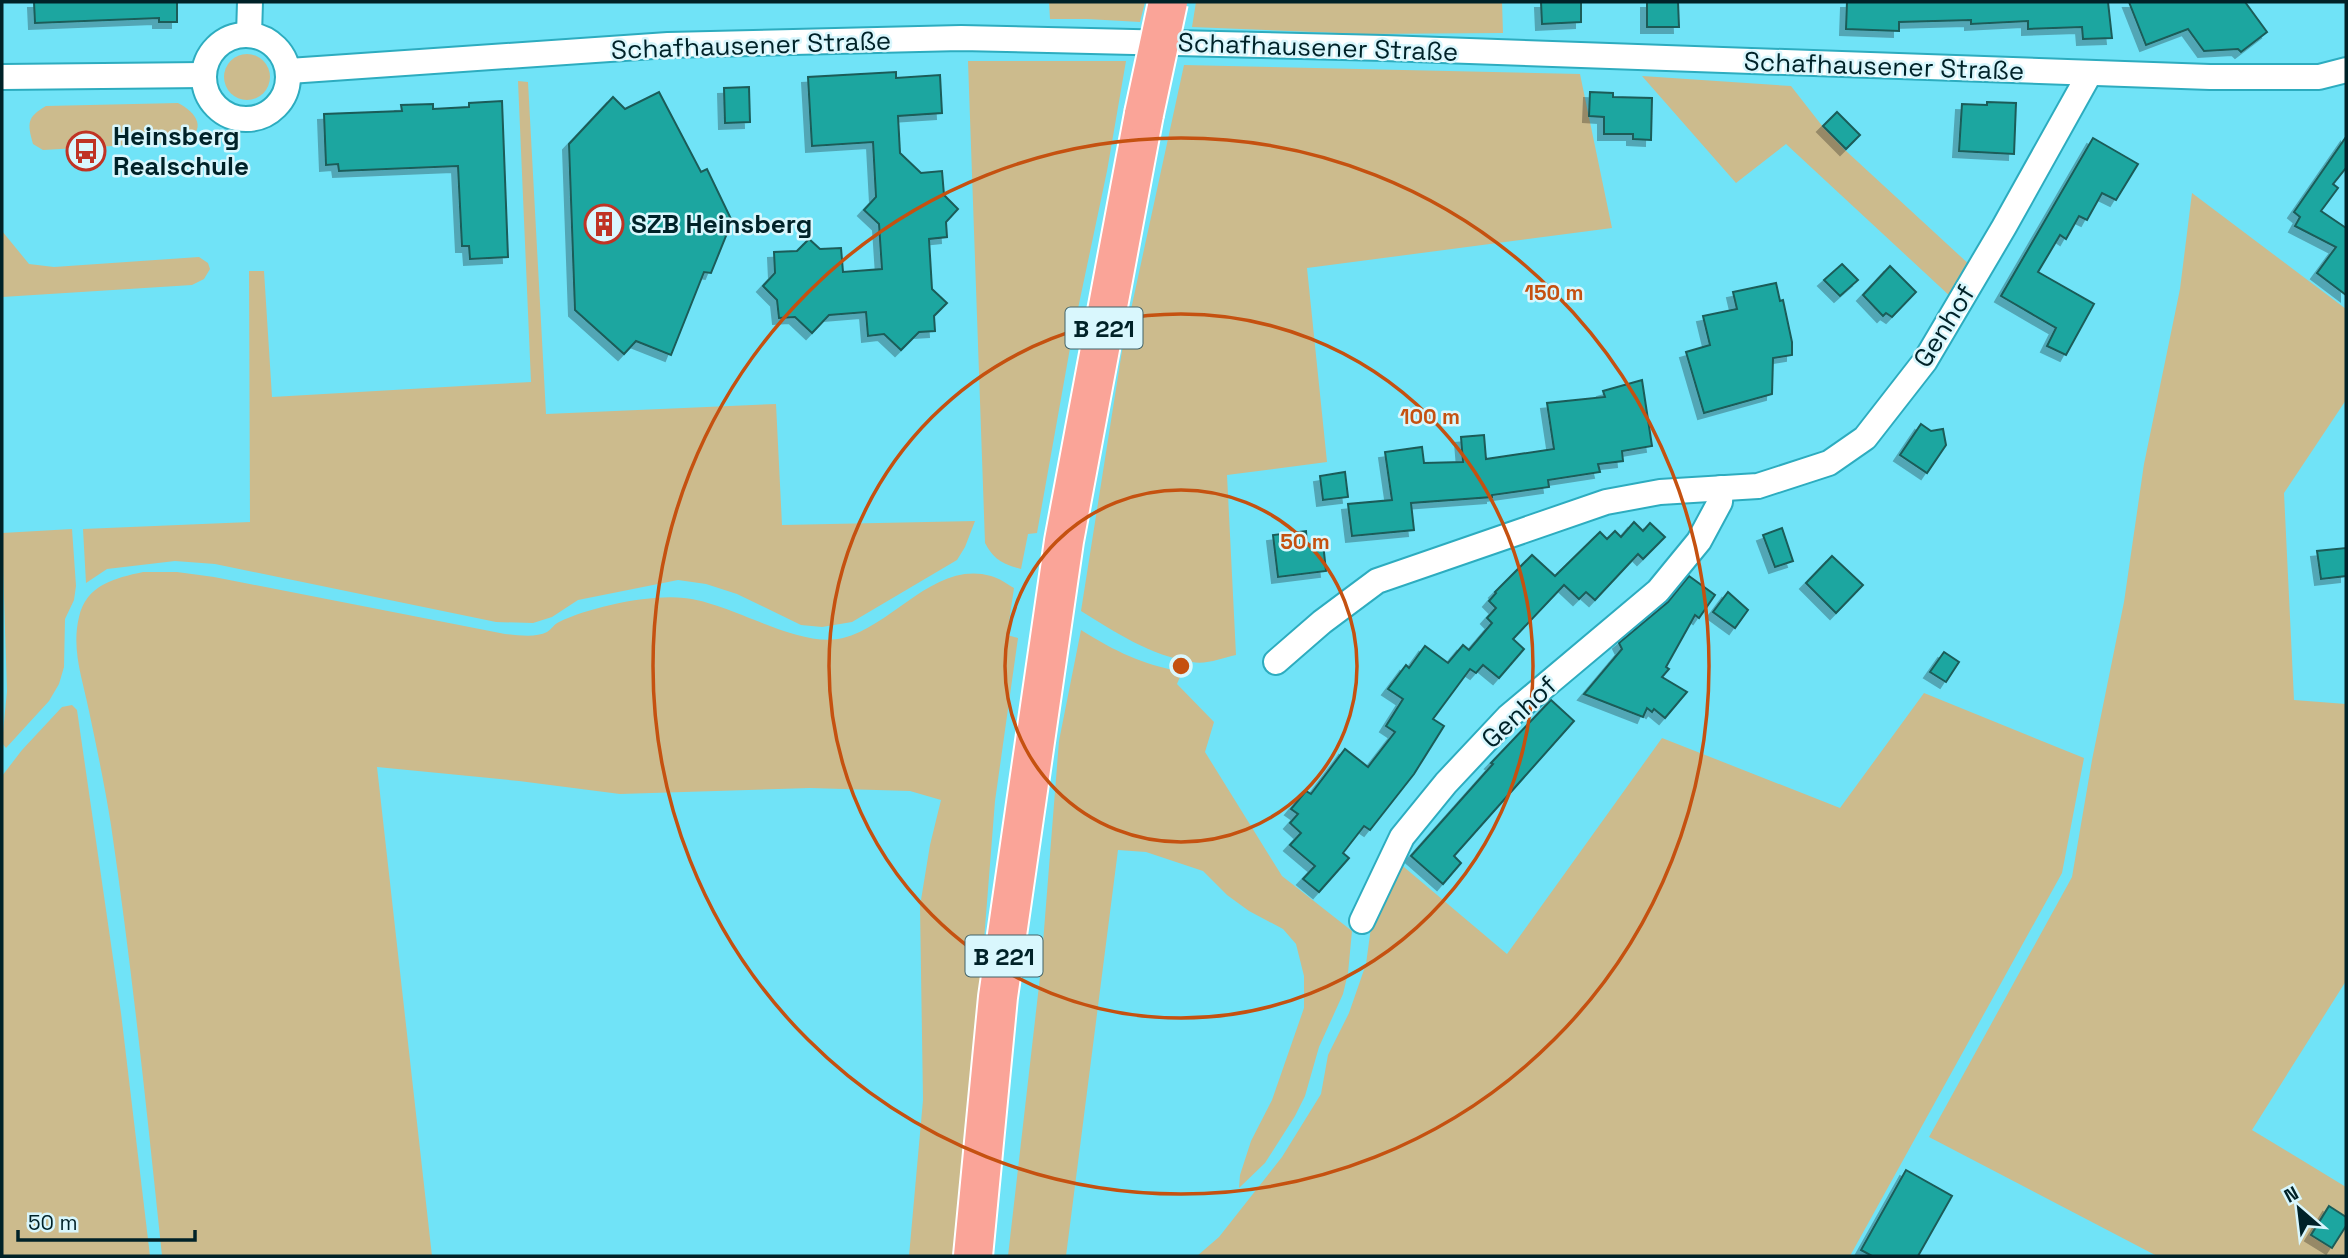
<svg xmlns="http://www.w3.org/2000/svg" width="2348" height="1258" font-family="'Space Grotesk',sans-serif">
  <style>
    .green { fill: #ccbb8d }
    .building { fill: #1ea6a0; stroke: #1a5c59; stroke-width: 2; filter: url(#shadow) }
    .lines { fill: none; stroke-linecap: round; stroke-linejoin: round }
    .street-casing { stroke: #2dacbf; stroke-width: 28 }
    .primary-casing { stroke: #fff; stroke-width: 42 }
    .street { stroke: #fff; stroke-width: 24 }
    .primary { stroke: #faa498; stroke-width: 38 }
    .primary-bridge-casing { stroke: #fff; stroke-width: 42; stroke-linecap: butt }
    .primary-bridge { stroke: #faa498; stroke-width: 38 }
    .ring { fill: none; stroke: #c55110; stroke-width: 3.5 }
    .labels { text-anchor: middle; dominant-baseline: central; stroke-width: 5; stroke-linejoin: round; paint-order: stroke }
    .shield { fill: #d9f7fd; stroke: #416268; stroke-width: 2 }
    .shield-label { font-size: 24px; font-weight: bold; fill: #002228 }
    .street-label { font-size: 26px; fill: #002228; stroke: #d9f7fd }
    .poi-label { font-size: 26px; font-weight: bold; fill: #002228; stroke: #d9f7fd; text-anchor: start }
    .centre { fill: #c55110; stroke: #d9f7fd; stroke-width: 3.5 }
    .ring-label { font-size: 21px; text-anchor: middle; font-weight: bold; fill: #c55110; stroke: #d9f7fd; stroke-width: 5; stroke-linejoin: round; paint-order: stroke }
  </style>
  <defs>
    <filter id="shadow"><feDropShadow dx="-6" dy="6" stdDeviation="0" flood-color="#0004"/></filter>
  </defs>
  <rect width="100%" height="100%" fill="#70e3f7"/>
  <g class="green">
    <path d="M 1049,2 L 1145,2 L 1140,22 L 1087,19 L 1050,19 Z"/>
    <path d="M 1196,2 L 1502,2 L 1503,33 L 1363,34 L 1192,27 Z"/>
    <circle cx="247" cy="77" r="23"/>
    <path d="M 968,61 L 1126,61 L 1107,171 L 1072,337 L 1037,533 L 1028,534 L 1021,569 C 1003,564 994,560 985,543 Z"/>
    <path d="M 1184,65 L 1580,74 L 1612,228 L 1307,268 L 1327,462 L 1227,475 L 1236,655 C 1222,658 1206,665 1192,662 C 1151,656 1115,632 1081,611 L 1122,351 Z"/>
    <path d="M 1642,76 L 1791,86 L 1823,127 L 1845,150 L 1972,267 L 1952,298 L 1786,144 L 1736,183 Z"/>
    <path d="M 518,81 L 528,82 L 546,414 L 776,404 L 782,525 L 975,521 L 965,547 L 957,560 L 852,622 L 822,627 L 801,625 L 737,594 L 706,584 L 678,580 L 578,600 L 552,617 L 533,623 L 496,622 L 215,564 L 175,561 L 107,569 L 86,583 L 83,529 L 250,522 L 249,271 L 264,271 L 272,397 L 531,382 Z"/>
    <path d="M 178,103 C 196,112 209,130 183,142 L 43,150 L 33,144 C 27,123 27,117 46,106 Z"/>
    <path d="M 2192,193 L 2346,309 L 2346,400 L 2284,493 L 2294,700 L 2346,704 L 2346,981 L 2252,1130 L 2346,1187 L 2346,1256 L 2157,1256 L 1929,1137 L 2072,877 L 2092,760 L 2124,602 L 2144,464 L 2180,289 Z"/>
    <path d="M 2,231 L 29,264 L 54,267 L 199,257 L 208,263 L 210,269 L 204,279 L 192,285 L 2,297 Z"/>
    <path d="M 72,529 L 76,586 L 74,600 L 65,619 L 64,667 L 59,684 L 49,701 L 6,748 L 2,743 L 7,691 L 2,533 Z"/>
    <path d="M 143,572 L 177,572 L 214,577 L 505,634 C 517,635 536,638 547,632 C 552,629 554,624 559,622 C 590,607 650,594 684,598 C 730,602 798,649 843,638 C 894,625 935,560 991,576 C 999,578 1007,584 1014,588 L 1007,635 L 1018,638 L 995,801 L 959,1256 L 909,1256 L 923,1100 L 920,906 L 930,845 L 941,800 L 910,791 L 810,788 L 620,794 L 519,781 L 377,767 L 432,1256 L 162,1256 C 147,1112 132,968 111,825 C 105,787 97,749 89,711 C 83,680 71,650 79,617 C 86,585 115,578 143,572 Z"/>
    <path d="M 1081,630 C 1116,652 1142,664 1182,672 L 1177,684 L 1214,722 L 1205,752 L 1282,876 L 1352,931 L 1348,973 L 1343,994 L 1319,1047 L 1305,1096 L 1295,1116 L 1265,1163 L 1239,1188 L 1240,1175 L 1251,1141 L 1272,1100 L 1304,1008 L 1304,976 L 1296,944 L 1283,929 L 1249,911 L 1227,895 L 1203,871 L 1146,852 L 1118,850 L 1066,1256 L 1008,1256 L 1041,968 L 1059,741 Z"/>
    <path d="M 1924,693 L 2084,758 L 2062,873 L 1850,1256 L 1197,1256 L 1219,1237 L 1282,1157 L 1321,1094 L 1328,1055 L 1349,1013 L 1366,964 L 1372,920 L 1398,862 L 1507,954 L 1662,738 L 1840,808 Z"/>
    <path d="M 72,705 L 77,710 L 121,1013 L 150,1256 L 2,1256 L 2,776 L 22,750 L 62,707 Z"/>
  </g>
  <g class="building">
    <path d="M 34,2 L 177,2 L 177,22 L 159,22 L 159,18 L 35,23 Z"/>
    <path d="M 1541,2 L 1581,2 L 1581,22 L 1542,24 Z"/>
    <path d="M 1647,2 L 1678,2 L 1679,27 L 1647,27 Z"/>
    <path d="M 1847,2 L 2108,2 L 2112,38 L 2083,39 L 2082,27 L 2028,29 L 2028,21 L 1971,24 L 1971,20 L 1899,22 L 1899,31 L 1846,29 Z"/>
    <path d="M 2129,2 L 2245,2 L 2267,32 L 2241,52 L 2238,49 L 2204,51 L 2188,29 L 2146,45 Z"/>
    <path d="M 896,72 L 896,78 L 940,75 L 942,113 L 898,116 L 900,153 L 921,173 L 942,171 L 944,195 L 958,209 L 946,222 L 947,237 L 929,239 L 932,289 L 947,303 L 934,316 L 935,331 L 919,332 L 901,350 L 884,334 L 868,336 L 866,312 L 829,315 L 812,333 L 795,317 L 779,318 L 777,300 L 763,286 L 775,273 L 774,252 L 797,251 L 809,239 L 820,249 L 841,248 L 843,272 L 882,269 L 879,224 L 864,210 L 876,197 L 873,142 L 812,146 L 808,77 Z"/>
    <path d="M 749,87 L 750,122 L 725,123 L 724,88 Z"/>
    <path d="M 659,92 L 701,172 L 707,169 L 732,221 L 711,273 L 704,272 L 671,355 L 636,341 L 624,354 L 575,310 L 569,144 L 613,97 L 625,109 Z"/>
    <path d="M 1590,92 L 1613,93 L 1613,97 L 1652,98 L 1651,140 L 1633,139 L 1633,134 L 1604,134 L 1604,117 L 1589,116 Z"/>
    <path d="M 502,101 L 508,257 L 470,259 L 469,246 L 462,246 L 458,166 L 339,171 L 338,164 L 326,165 L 324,114 L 402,111 L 401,105 L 433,104 L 433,109 L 469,107 L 469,103 Z"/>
    <path d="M 1987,102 L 2016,103 L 2014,154 L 1959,151 L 1962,104 L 1987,105 Z"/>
    <path d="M 1837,112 L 1860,135 L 1846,149 L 1823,126 Z"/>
    <path d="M 2346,137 L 2346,168 L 2333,184 L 2338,188 L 2321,211 L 2346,228 L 2346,295 L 2317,273 L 2336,247 L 2295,226 L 2300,217 L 2294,212 Z"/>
    <path d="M 2093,138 L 2138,164 L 2116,200 L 2102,193 L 2087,220 L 2079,216 L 2066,239 L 2060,235 L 2038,272 L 2094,304 L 2066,355 L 2047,346 L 2056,328 L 2001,296 Z"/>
    <path d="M 1842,264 L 1858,280 L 1840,296 L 1824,280 Z"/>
    <path d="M 1890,266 L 1916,292 L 1892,317 L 1886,313 L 1883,316 L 1863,295 Z"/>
    <path d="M 1776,283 L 1780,301 L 1783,300 L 1792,342 L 1792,355 L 1773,358 L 1772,394 L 1704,413 L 1686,352 L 1710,345 L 1703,316 L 1737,309 L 1733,292 Z"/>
    <path d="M 1642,380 L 1652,446 L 1622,451 L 1623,461 L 1598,464 L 1600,472 L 1548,480 L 1549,487 L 1492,495 L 1492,497 L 1411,503 L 1414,530 L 1352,536 L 1348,504 L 1392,500 L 1385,452 L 1422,447 L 1424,463 L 1463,462 L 1461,437 L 1484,435 L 1486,459 L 1554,449 L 1547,403 L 1605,397 L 1603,391 Z"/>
    <path d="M 1921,424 L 1931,431 L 1943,429 L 1946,445 L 1927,473 L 1900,455 Z"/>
    <path d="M 1345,472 L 1348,497 L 1323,500 L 1320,476 Z"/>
    <path d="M 1634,522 L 1643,531 L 1650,523 L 1665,537 L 1643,559 L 1638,554 L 1595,600 L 1586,592 L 1579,599 L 1564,585 L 1513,639 L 1524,649 L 1499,678 L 1483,665 L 1476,673 L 1470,669 L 1433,719 L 1444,726 L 1414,774 L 1370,830 L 1364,826 L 1343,853 L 1349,858 L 1319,892 L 1303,879 L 1315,866 L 1290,845 L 1301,833 L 1290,823 L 1298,814 L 1291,809 L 1306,791 L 1311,794 L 1345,749 L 1368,767 L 1395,732 L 1386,726 L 1403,699 L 1388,689 L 1406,665 L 1409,668 L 1425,646 L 1448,663 L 1463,645 L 1469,650 L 1492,623 L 1487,618 L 1496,608 L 1489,601 L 1496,593 L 1495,592 L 1532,555 L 1555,576 L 1600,532 L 1607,539 L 1615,531 L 1621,537 Z"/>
    <path d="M 1782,528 L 1793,561 L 1775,567 L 1763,535 Z"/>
    <path d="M 1306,531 L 1307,545 L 1323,543 L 1326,571 L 1278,577 L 1273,535 Z"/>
    <path d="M 2346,548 L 2346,576 L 2321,579 L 2317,551 Z"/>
    <path d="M 1832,556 L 1863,585 L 1836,613 L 1806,583 Z"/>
    <path d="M 1689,576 L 1715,595 L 1699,618 L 1695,615 L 1666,667 L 1669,669 L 1662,677 L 1687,692 L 1665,718 L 1654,709 L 1652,712 L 1647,708 L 1643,717 L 1584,694 L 1622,649 L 1619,643 L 1668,602 Z"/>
    <path d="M 1728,592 L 1748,610 L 1735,628 L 1713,612 Z"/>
    <path d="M 1944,652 L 1959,662 L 1946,682 L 1930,672 Z"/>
    <path d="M 1551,700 L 1574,721 L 1454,856 L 1461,863 L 1443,884 L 1411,856 L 1493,764 L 1491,763 Z"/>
    <path d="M 1906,1170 L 1952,1196 L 1918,1256 L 1872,1256 L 1861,1250 Z"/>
    <path d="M 2329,1206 L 2346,1217 L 2346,1226 L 2332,1248 L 2311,1235 Z"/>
  </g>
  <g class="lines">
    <defs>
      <g id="street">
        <circle cx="246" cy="77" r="42"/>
        <path d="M 249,35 L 250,2"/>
        <path d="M 289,71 L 668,45 L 961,38 L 1384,48 L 2210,77 L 2319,77 L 2346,70"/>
        <path d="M 2,77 L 204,75"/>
        <path d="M 1276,662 L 1322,622 L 1377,581 L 1606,502 L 1660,492 L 1758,486 L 1829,463 L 1865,438 L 1925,361 L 2004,227 L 2090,73"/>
        <path d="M 1362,921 L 1402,837 L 1446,783 L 1508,717 L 1658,591 L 1699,541 L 1720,502 L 1721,488"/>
      </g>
      <path id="primary" d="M 973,1256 L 998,997 L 1064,541 L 1144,114"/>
    </defs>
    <use href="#street" class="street-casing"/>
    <use href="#primary" class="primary-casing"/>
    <use href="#street" class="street"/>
    <use href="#primary" class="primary"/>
    <defs>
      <path id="primary-bridge" d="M 1144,114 L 1168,2"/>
    </defs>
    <use href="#primary-bridge" class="primary-bridge-casing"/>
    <use href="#primary-bridge" class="primary-bridge"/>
  </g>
  <g class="ring">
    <circle cx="1181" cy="666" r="176"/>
    <circle cx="1181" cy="666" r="352"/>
    <circle cx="1181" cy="666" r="528"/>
  </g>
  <defs>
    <symbol id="bus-ring" viewBox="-11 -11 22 22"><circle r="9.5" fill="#d9f7fd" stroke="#c03324" stroke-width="1.5"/><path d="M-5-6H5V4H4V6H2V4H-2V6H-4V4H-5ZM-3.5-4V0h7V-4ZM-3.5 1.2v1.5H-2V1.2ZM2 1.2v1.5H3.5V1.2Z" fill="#c03324"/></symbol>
    <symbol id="building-ring" viewBox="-11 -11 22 22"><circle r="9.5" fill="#d9f7fd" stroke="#c03324" stroke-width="1.5"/><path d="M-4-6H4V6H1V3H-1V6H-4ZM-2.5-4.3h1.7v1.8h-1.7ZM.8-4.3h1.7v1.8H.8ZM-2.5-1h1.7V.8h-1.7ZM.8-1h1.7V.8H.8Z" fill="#c03324"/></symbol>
  </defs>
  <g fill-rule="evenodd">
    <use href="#bus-ring" x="64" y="129" width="44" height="44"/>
    <use href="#building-ring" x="582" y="202" width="44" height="44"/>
  </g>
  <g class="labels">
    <g class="shield">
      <rect x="1065.5" y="307.5" width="77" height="41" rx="5"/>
      <rect x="965.5" y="935.5" width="77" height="41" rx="5"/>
    </g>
    <g class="shield-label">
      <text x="1104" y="328">B 221</text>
      <text x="1004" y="956">B 221</text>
    </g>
    <g class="street-label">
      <text transform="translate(751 45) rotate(-2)">Schafhausener Straße</text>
      <text transform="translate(1318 47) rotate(2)">Schafhausener Straße</text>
      <text transform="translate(1884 66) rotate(2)">Schafhausener Straße</text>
      <text transform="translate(1944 326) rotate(-58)">Genhof</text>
      <text transform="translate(1519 712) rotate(-43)">Genhof</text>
    </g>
    <g class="poi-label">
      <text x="113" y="136">Heinsberg<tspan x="113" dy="30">Realschule</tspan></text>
      <text x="631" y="224">SZB Heinsberg</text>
    </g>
  </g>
  <circle cx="1181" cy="666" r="10" class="centre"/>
  <g class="ring-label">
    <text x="1554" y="300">150 m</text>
    <text x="1430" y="424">100 m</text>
    <text x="1305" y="549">50 m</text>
  </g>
  <rect width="2348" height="1258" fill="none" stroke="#002228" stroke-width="7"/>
  <g transform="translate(2299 1209) rotate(332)" stroke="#d9f7fd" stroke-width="5" paint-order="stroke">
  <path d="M0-5L12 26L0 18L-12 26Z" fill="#002228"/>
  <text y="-10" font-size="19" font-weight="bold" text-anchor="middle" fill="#002228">N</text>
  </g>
  <path d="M18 1230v10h177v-10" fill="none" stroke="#002228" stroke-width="3.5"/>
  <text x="28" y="1230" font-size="21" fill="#002228" stroke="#d9f7fd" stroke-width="5" paint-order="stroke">50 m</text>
</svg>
